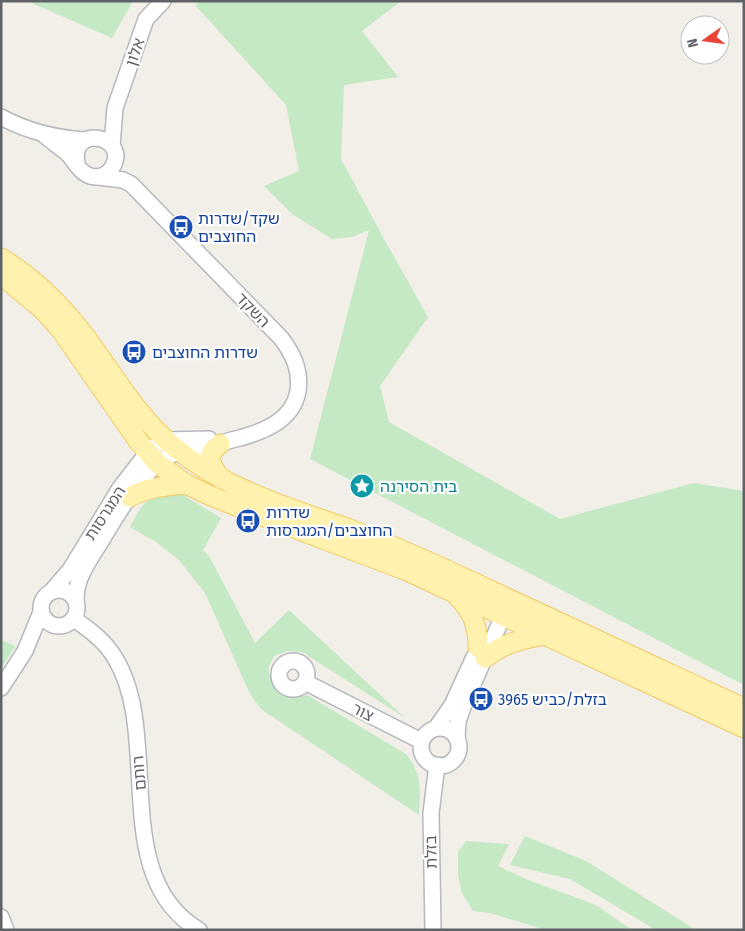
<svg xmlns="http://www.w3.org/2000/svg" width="745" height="931" font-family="'Fira Sans Condensed','Noto Sans Hebrew',sans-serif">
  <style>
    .green { fill: #c5e8c5 }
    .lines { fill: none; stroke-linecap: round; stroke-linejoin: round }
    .minor-casing { stroke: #b5b8bc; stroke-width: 18 }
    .major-casing { stroke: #f2c960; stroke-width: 21 }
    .minor { stroke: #fff; stroke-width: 15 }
    .major { stroke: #fff2af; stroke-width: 19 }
    .labels { text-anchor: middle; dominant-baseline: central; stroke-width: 4.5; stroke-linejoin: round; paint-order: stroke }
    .street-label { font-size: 16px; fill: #5f6368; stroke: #fff }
    .transit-label { font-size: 16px; fill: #164399; stroke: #fff; text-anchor: start }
    .culture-label { font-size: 16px; fill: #0d838f; stroke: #fff; text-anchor: start }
  </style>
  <rect width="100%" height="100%" fill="#f1efe8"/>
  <g class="green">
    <path d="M 27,1 L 133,1 L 112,38 Z"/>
    <path d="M 199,1 L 401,1 L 362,31 L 398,77 L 344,85 L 341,159 L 384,239 L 428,317 L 380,386 L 389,422 L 560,519 L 694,483 L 744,491 L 744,685 L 310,459 L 369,230 L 352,237 L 332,239 L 292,214 L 264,186 L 299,171 L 286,105 L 195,5 Z"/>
    <path d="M 180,493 L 221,518 L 203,550 L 209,556 L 255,643 L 289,610 L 404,717 L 302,652 L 287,651 L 274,656 L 268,668 L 271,680 L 282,691 L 296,697 L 307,695 L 406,754 C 423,776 420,789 419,815 L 261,709 L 250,694 L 205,593 L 179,560 L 156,542 L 130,527 C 146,496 147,498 180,493 Z"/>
    <path d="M 1,640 L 15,646 L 1,669 Z"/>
    <path d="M 525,836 L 586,861 L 696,930 L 656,930 L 570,879 L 510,865 Z"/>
    <path d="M 466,841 L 509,844 L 498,866 L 528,880 L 596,905 L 632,930 L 546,930 L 490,913 L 473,911 L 462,893 L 458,875 L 458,852 Z"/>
  </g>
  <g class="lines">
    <defs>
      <g id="minor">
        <path d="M 1,117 C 27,131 55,138 84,140"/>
        <path d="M 43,134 C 51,141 60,147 68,154 C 74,160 78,170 86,174 C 89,176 94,177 97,177 C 104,176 110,172 113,166 C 129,136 69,123 77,164"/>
        <path d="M 112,146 L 115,108 L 146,19 L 163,1"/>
        <circle cx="59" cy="608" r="18"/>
        <path d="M 51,592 L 70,570 L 120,488 L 151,448 L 166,440 L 209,439"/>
        <path d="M 76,602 C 76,593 77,584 81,576 C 86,564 93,554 100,543 C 114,520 143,469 167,457 C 179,450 194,450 207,447 C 218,445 229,440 240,438 C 265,431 293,420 298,391 C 301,370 293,354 281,338 L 131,184 L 123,180 L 98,177"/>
        <path d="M 74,619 C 90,630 105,641 115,658 C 163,735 108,877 199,930"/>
        <circle cx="293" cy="675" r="14"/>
        <path d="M 305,682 L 421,741"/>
        <path d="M 1,688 L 25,651 L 41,612"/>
        <path d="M 436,728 L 452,705 L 474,657"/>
        <circle cx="440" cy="747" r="19"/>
        <path d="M 457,739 L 458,722 L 463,707 L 503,616 L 505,604"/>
        <path d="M 1,917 L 6,930"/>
        <path d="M 433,930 L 431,813 L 437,765"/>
      </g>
      <g id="major">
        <path d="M 1,258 C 39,281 70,314 95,350 C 117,380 137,414 165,439 C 216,486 283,506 347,528 C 376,539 405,551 434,564 L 744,708"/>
        <path d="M 1,275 L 43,310 L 61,330 L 139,442 L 157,463 L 186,484 L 211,496 L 254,513 L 405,570 L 744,728"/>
        <path d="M 220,444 C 204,455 211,466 221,479"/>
        <path d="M 130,497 C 147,487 167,486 186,484"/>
        <path d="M 457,596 C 472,610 478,626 478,647"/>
        <path d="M 485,658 C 503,643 523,639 546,635"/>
      </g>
    </defs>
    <use href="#minor" class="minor-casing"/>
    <use href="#major" class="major-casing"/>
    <use href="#minor" class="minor"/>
    <use href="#major" class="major"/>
  </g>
  <defs>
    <symbol id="bus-disc" viewBox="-11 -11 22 22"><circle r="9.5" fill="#1a4fb4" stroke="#fff"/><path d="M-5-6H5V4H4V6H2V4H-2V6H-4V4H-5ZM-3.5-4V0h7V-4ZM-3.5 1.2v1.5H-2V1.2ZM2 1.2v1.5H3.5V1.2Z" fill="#fff"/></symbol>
    <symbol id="sight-disc" viewBox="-11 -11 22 22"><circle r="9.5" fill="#0f9aa8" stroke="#fff"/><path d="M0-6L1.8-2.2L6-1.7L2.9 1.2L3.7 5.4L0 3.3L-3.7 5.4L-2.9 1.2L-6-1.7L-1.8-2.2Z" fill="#fff"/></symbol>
  </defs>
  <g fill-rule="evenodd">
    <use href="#bus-disc" x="167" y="213" width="28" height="28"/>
    <use href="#bus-disc" x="120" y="338" width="28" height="28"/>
    <use href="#sight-disc" x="348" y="472" width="28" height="28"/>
    <use href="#bus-disc" x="234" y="507" width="28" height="28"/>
    <use href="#bus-disc" x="467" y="685" width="28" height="28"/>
  </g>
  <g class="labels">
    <g class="street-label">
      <text transform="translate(135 52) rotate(-71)">אלון</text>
      <text transform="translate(253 310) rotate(46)">השקד</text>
      <text transform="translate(105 513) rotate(-57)">המגרסות</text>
      <text transform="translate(363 712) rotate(27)">צור</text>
      <text transform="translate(139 773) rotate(-95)">רותם</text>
      <text transform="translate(431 852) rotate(-91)">בזלת</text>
    </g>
    <g class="transit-label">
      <text x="198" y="218">שקד/שדרות<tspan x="198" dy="18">החוצבים</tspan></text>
      <text x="152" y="352">שדרות החוצבים</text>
      <text x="266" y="512">שדרות<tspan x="266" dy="18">החוצבים/המגרסות</tspan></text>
      <text x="498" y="699">בזלת/כביש 3965</text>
    </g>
    <g class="culture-label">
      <text x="380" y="486">בית הסירנה</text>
    </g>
  </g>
  <rect width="745" height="931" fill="none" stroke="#5f6368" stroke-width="5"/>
  <g transform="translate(705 40) rotate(256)"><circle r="24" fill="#ffffff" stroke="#bfc1c3"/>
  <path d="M0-4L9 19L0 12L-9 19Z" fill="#ea4335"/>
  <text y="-8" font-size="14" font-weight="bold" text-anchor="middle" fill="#5f6368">N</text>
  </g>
</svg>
